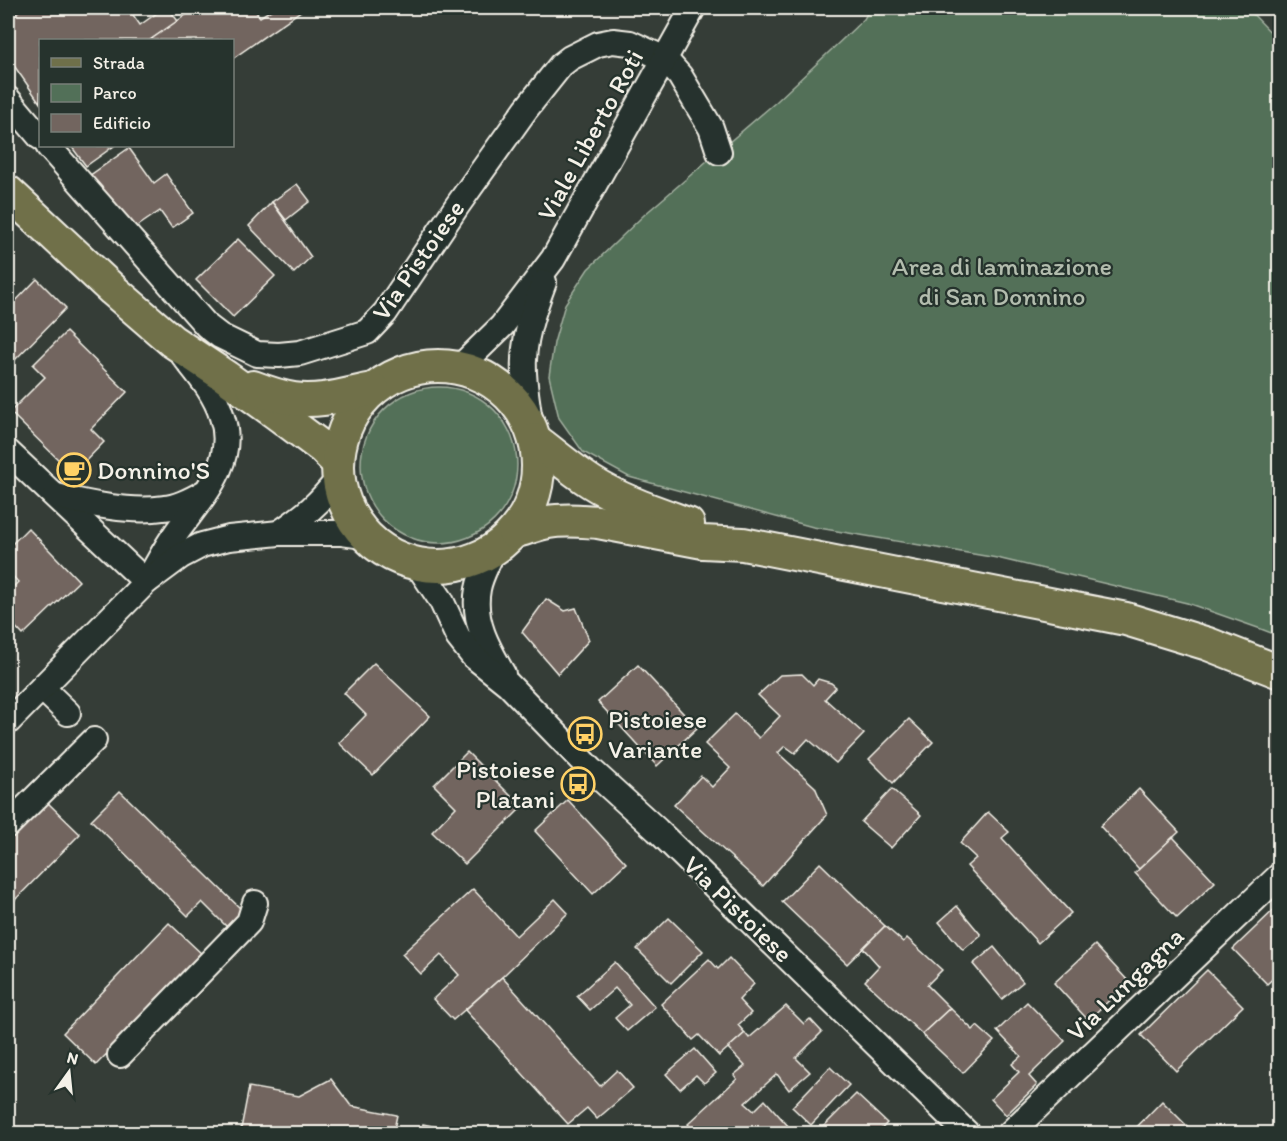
<svg xmlns="http://www.w3.org/2000/svg" width="1287" height="1141" font-family="Itim,sans-serif">
  <style>
    .green { fill: #527058; stroke: #a3b0a0; stroke-width: 1.5 }
    .building { fill: #72655f; stroke: #f4f1e8; stroke-width: 1.5 }
    .lines { fill: none; stroke-linecap: round; stroke-linejoin: round }
    .minor-casing { stroke: #f4f1e8; stroke-width: 28 }
    .major-casing { stroke: #f4f1e8; stroke-width: 36 }
    .minor { stroke: #26332d; stroke-width: 24 }
    .major { stroke: #6f704a; stroke-width: 32 }
    .labels { text-anchor: middle; dominant-baseline: central; stroke-width: 4.5; stroke-linejoin: round; paint-order: stroke }
    .street-label { font-size: 26px; fill: #f4f1e8; stroke: #26332d }
    .park-label { font-size: 26px; fill: #b3bdae; stroke: #26332d }
    .poi-label { font-size: 26px; fill: #f4f1e8; stroke: #26332d; text-anchor: start }
  </style>
  <rect width="100%" height="100%" fill="#353d37"/>
  <filter id="ink" filterUnits="userSpaceOnUse"><feTurbulence type="fractalNoise" baseFrequency=".0167" numOctaves="2"/><feDisplacementMap in="SourceGraphic" scale="12" xChannelSelector="R" yChannelSelector="G"/><feConvolveMatrix kernelMatrix="1 2 1 2 8 2 1 2 1" color-interpolation-filters="sRGB"/></filter>
  <g filter="url(#ink)">
    <g class="green">
      <path d="M 870,8 L 1247,8 L 1279,41 L 1279,636 L 1261,629 L 1187,603 L 997,558 L 813,527 L 629,477 L 583,452 L 559,418 L 549,376 L 554,343 L 565,304 L 588,269 L 644,215 L 776,102 L 864,19 Z"/>
      <circle cx="439" cy="465" r="78"/>
    </g>
    <g class="building">
      <path d="M 23,8 L 137,8 L 131,12 L 140,25 L 164,8 L 168,8 L 178,21 L 150,40 L 40,40 L 40,103 L 8,57 L 8,19 Z"/>
      <path d="M 196,8 L 253,8 L 260,17 L 274,8 L 305,8 L 232,59 L 232,40 L 150,40 Z"/>
      <path d="M 71,146 L 114,146 L 86,166 Z"/>
      <path d="M 129,148 L 154,183 L 166,174 L 193,213 L 172,228 L 160,211 L 129,232 L 89,176 Z"/>
      <path d="M 297,184 L 310,201 L 286,220 L 272,202 Z"/>
      <path d="M 272,202 L 311,257 L 294,273 L 249,226 Z"/>
      <path d="M 238,239 L 275,276 L 233,317 L 196,280 Z"/>
      <path d="M 37,279 L 66,308 L 8,367 L 8,309 Z"/>
      <path d="M 66,332 L 127,392 L 91,429 L 104,442 L 73,474 L 10,412 L 45,377 L 33,365 Z"/>
      <path d="M 28,528 L 79,581 L 23,635 L 8,619 L 8,592 L 18,582 L 8,571 L 8,548 Z"/>
      <path d="M 546,599 L 565,611 L 576,608 L 589,640 L 558,674 L 522,632 Z"/>
      <path d="M 374,663 L 430,716 L 373,775 L 339,743 L 366,715 L 344,693 Z"/>
      <path d="M 638,665 L 697,728 L 657,766 L 598,702 Z"/>
      <path d="M 802,674 L 813,685 L 818,679 L 831,683 L 836,687 L 825,699 L 864,734 L 836,763 L 808,739 L 795,753 L 785,746 L 778,753 L 815,787 L 827,815 L 763,886 L 674,805 L 701,776 L 712,787 L 730,768 L 705,744 L 735,714 L 759,738 L 780,716 L 758,695 L 780,675 Z"/>
      <path d="M 909,719 L 933,742 L 893,783 L 869,759 Z"/>
      <path d="M 467,752 L 522,807 L 465,864 L 432,832 L 456,807 L 434,785 Z"/>
      <path d="M 892,789 L 921,815 L 891,848 L 861,822 Z"/>
      <path d="M 1139,789 L 1179,832 L 1139,869 L 1100,826 Z"/>
      <path d="M 120,791 L 244,912 L 228,928 L 202,902 L 188,916 L 91,820 Z"/>
      <path d="M 568,800 L 626,863 L 593,894 L 535,831 Z"/>
      <path d="M 46,801 L 80,834 L 8,907 L 8,840 Z"/>
      <path d="M 988,812 L 1009,832 L 1002,838 L 1071,913 L 1038,943 L 967,866 L 976,858 L 960,843 Z"/>
      <path d="M 1173,837 L 1215,882 L 1177,918 L 1135,873 Z"/>
      <path d="M 820,863 L 885,926 L 847,964 L 782,902 Z"/>
      <path d="M 473,889 L 516,936 L 555,899 L 568,913 L 502,977 L 453,1020 L 433,999 L 459,975 L 441,955 L 421,974 L 402,954 Z"/>
      <path d="M 1280,904 L 1280,972 L 1267,984 L 1233,949 Z"/>
      <path d="M 957,906 L 981,935 L 963,950 L 939,922 Z"/>
      <path d="M 669,918 L 703,951 L 671,983 L 637,949 Z"/>
      <path d="M 169,923 L 203,955 L 96,1065 L 63,1033 Z"/>
      <path d="M 885,926 L 903,942 L 907,938 L 942,970 L 927,985 L 950,1008 L 922,1034 L 865,981 L 879,966 L 863,948 Z"/>
      <path d="M 1095,945 L 1129,982 L 1088,1020 L 1054,983 Z"/>
      <path d="M 994,947 L 1023,982 L 1002,999 L 973,964 Z"/>
      <path d="M 729,958 L 754,984 L 739,1000 L 751,1013 L 738,1025 L 745,1033 L 719,1056 L 699,1035 L 693,1040 L 661,1004 L 709,959 L 718,969 Z"/>
      <path d="M 615,962 L 655,1007 L 627,1031 L 615,1018 L 630,1005 L 615,988 L 590,1010 L 577,996 Z"/>
      <path d="M 1207,970 L 1243,1006 L 1176,1071 L 1141,1035 Z"/>
      <path d="M 502,977 L 600,1086 L 617,1070 L 633,1088 L 597,1119 L 587,1108 L 568,1124 L 465,1010 Z"/>
      <path d="M 1027,1002 L 1065,1041 L 1029,1076 L 1037,1085 L 1006,1115 L 991,1099 L 1019,1072 L 1012,1064 L 1021,1056 L 997,1031 Z"/>
      <path d="M 786,1006 L 804,1024 L 810,1019 L 822,1032 L 796,1058 L 810,1072 L 789,1090 L 777,1074 L 745,1103 L 754,1111 L 765,1100 L 789,1127 L 782,1134 L 696,1134 L 688,1124 L 737,1079 L 734,1075 L 745,1066 L 728,1048 L 745,1033 L 749,1038 Z"/>
      <path d="M 950,1008 L 973,1030 L 977,1026 L 994,1041 L 963,1073 L 922,1034 Z"/>
      <path d="M 695,1049 L 716,1073 L 704,1083 L 696,1075 L 680,1089 L 666,1074 Z"/>
      <path d="M 830,1067 L 849,1085 L 811,1125 L 792,1107 Z"/>
      <path d="M 331,1079 L 351,1106 L 397,1115 L 393,1134 L 240,1134 L 249,1087 L 299,1096 Z"/>
      <path d="M 856,1094 L 887,1123 L 877,1134 L 826,1134 L 821,1129 Z"/>
      <path d="M 1162,1101 L 1195,1134 L 1130,1134 Z"/>
      <path d="M 423,1124 L 465,1133 L 421,1134 Z"/>
    </g>
    <g class="lines">
      <defs>
        <g id="minor">
          <path d="M 8,99 L 40,137"/>
          <path d="M 48,146 L 207,326 L 220,336 L 257,354 L 279,355 L 300,353 L 367,332 L 385,313 L 457,206 L 526,109 L 561,65 L 570,58 L 598,44 L 613,41 L 630,43 L 665,59 L 680,76 L 711,128 L 719,152"/>
          <path d="M 460,367 L 502,326 L 553,259 L 693,8"/>
          <path d="M 531,429 C 529,411 525,392 524,373 C 522,342 533,311 544,282"/>
          <path d="M 8,452 L 146,582"/>
          <path d="M 56,496 C 89,504 130,513 164,508 C 178,507 191,500 203,493"/>
          <path d="M 279,533 C 304,516 320,503 338,479"/>
          <path d="M 492,553 C 487,565 480,577 478,589 C 472,621 488,648 503,674"/>
          <path d="M 417,564 L 441,600 L 458,637 L 473,656 L 508,684 L 591,770 L 657,830 L 968,1134"/>
          <path d="M 153,571 C 160,559 166,547 174,536 C 199,500 238,464 222,417 C 215,393 198,374 183,355"/>
          <path d="M 42,688 L 68,713"/>
          <path d="M 8,722 L 146,582 L 181,556 L 202,545 L 229,538 L 279,533 L 342,533 L 370,537"/>
          <path d="M 8,825 L 94,740"/>
          <path d="M 120,1055 L 249,922 L 255,903"/>
          <path d="M 1009,1134 L 1280,875"/>
        </g>
        <g id="major">
          <path d="M 8,192 L 113,290 L 172,341 L 226,377 L 276,413 L 323,448 L 336,461"/>
          <circle cx="438" cy="466" r="100"/>
          <path d="M 253,387 C 266,392 280,397 294,399 C 320,403 347,394 373,389"/>
          <path d="M 535,440 C 554,454 571,469 591,482 C 621,501 655,512 688,524"/>
          <path d="M 514,532 C 525,529 537,524 548,522 C 565,519 581,521 598,522 L 703,542 L 743,544 L 1126,619 L 1208,644 L 1280,672"/>
        </g>
      </defs>
      <use href="#minor" class="minor-casing"/>
      <use href="#major" class="major-casing"/>
      <use href="#minor" class="minor"/>
      <use href="#major" class="major"/>
    </g>
  </g>
  <defs>
    <symbol id="cafe-ring" viewBox="-11 -11 22 22"><circle r="9.5" fill="#26332d" stroke="#ffd166" stroke-width="1.5"/><path d="M-5.5-4.5H6V0H3Q3 3.5 0 3.5H-2.5Q-5.5 3.5-5.5 0ZM3-3.2v2h1.7v-2ZM-6 4.5H4V6H-6Z" fill="#ffd166"/></symbol>
    <symbol id="bus-ring" viewBox="-11 -11 22 22"><circle r="9.5" fill="#26332d" stroke="#ffd166" stroke-width="1.5"/><path d="M-5-6H5V4H4V6H2V4H-2V6H-4V4H-5ZM-3.5-4V0h7V-4ZM-3.5 1.2v1.5H-2V1.2ZM2 1.2v1.5H3.5V1.2Z" fill="#ffd166"/></symbol>
  </defs>
  <g fill-rule="evenodd">
    <use href="#cafe-ring" x="55" y="451" width="38" height="38"/>
    <use href="#bus-ring" x="566" y="715" width="38" height="38"/>
    <use href="#bus-ring" x="559" y="765" width="38" height="38"/>
  </g>
  <g class="labels">
    <g class="street-label">
      <text transform="translate(590 135) rotate(-61)">Viale Liberto Roti</text>
      <text transform="translate(418 260) rotate(-55)">Via Pistoiese</text>
      <text transform="translate(738 909) rotate(44)">Via Pistoiese</text>
      <text transform="translate(1125 984) rotate(-44)">Via Lungagna</text>
    </g>
    <g class="park-label">
      <text x="1002" y="266">Area di laminazione<tspan x="1002" dy="30">di San Donnino</tspan></text>
    </g>
    <g class="poi-label">
      <text x="97" y="470">Donnino'S</text>
      <text x="608" y="719">Pistoiese<tspan x="608" dy="30">Variante</tspan></text>
      <text x="555" y="769" text-anchor="end">Pistoiese<tspan x="555" dy="30">Platani</tspan></text>
    </g>
  </g>
  <rect width="1287" height="1141" fill="none" stroke="#26332d" stroke-width="30"/>
  <rect x="15" y="15" width="1257" height="1111" fill="none" stroke="#f4f1e8" stroke-width="2" filter="url(#ink)"/>
  <rect x="39" y="39" width="195" height="108" fill="#26332d" stroke="#787f78" stroke-width="1.5"/>
  <rect x="51" y="58" width="30" height="9" fill="#6f704a" stroke="#787f78" stroke-width="1.5"/>
  <text x="93" y="69" font-size="18" fill="#f4f1e8">Strada</text>
  <rect x="51" y="84" width="30" height="18" fill="#527058" stroke="#787f78" stroke-width="1.5"/>
  <text x="93" y="99" font-size="18" fill="#f4f1e8">Parco</text>
  <rect x="51" y="114" width="30" height="18" fill="#72655f" stroke="#787f78" stroke-width="1.5"/>
  <text x="93" y="129" font-size="18" fill="#f4f1e8">Edificio</text>
  <g transform="translate(69 1072) rotate(15)" stroke="#26332d" stroke-width="4.5" paint-order="stroke">
  <path d="M0-4.5L10 22L0 15L-10 22Z" fill="#f4f1e8"/>
  <text y="-9" font-size="16" font-weight="bold" text-anchor="middle" fill="#f4f1e8">N</text>
  </g>
</svg>
